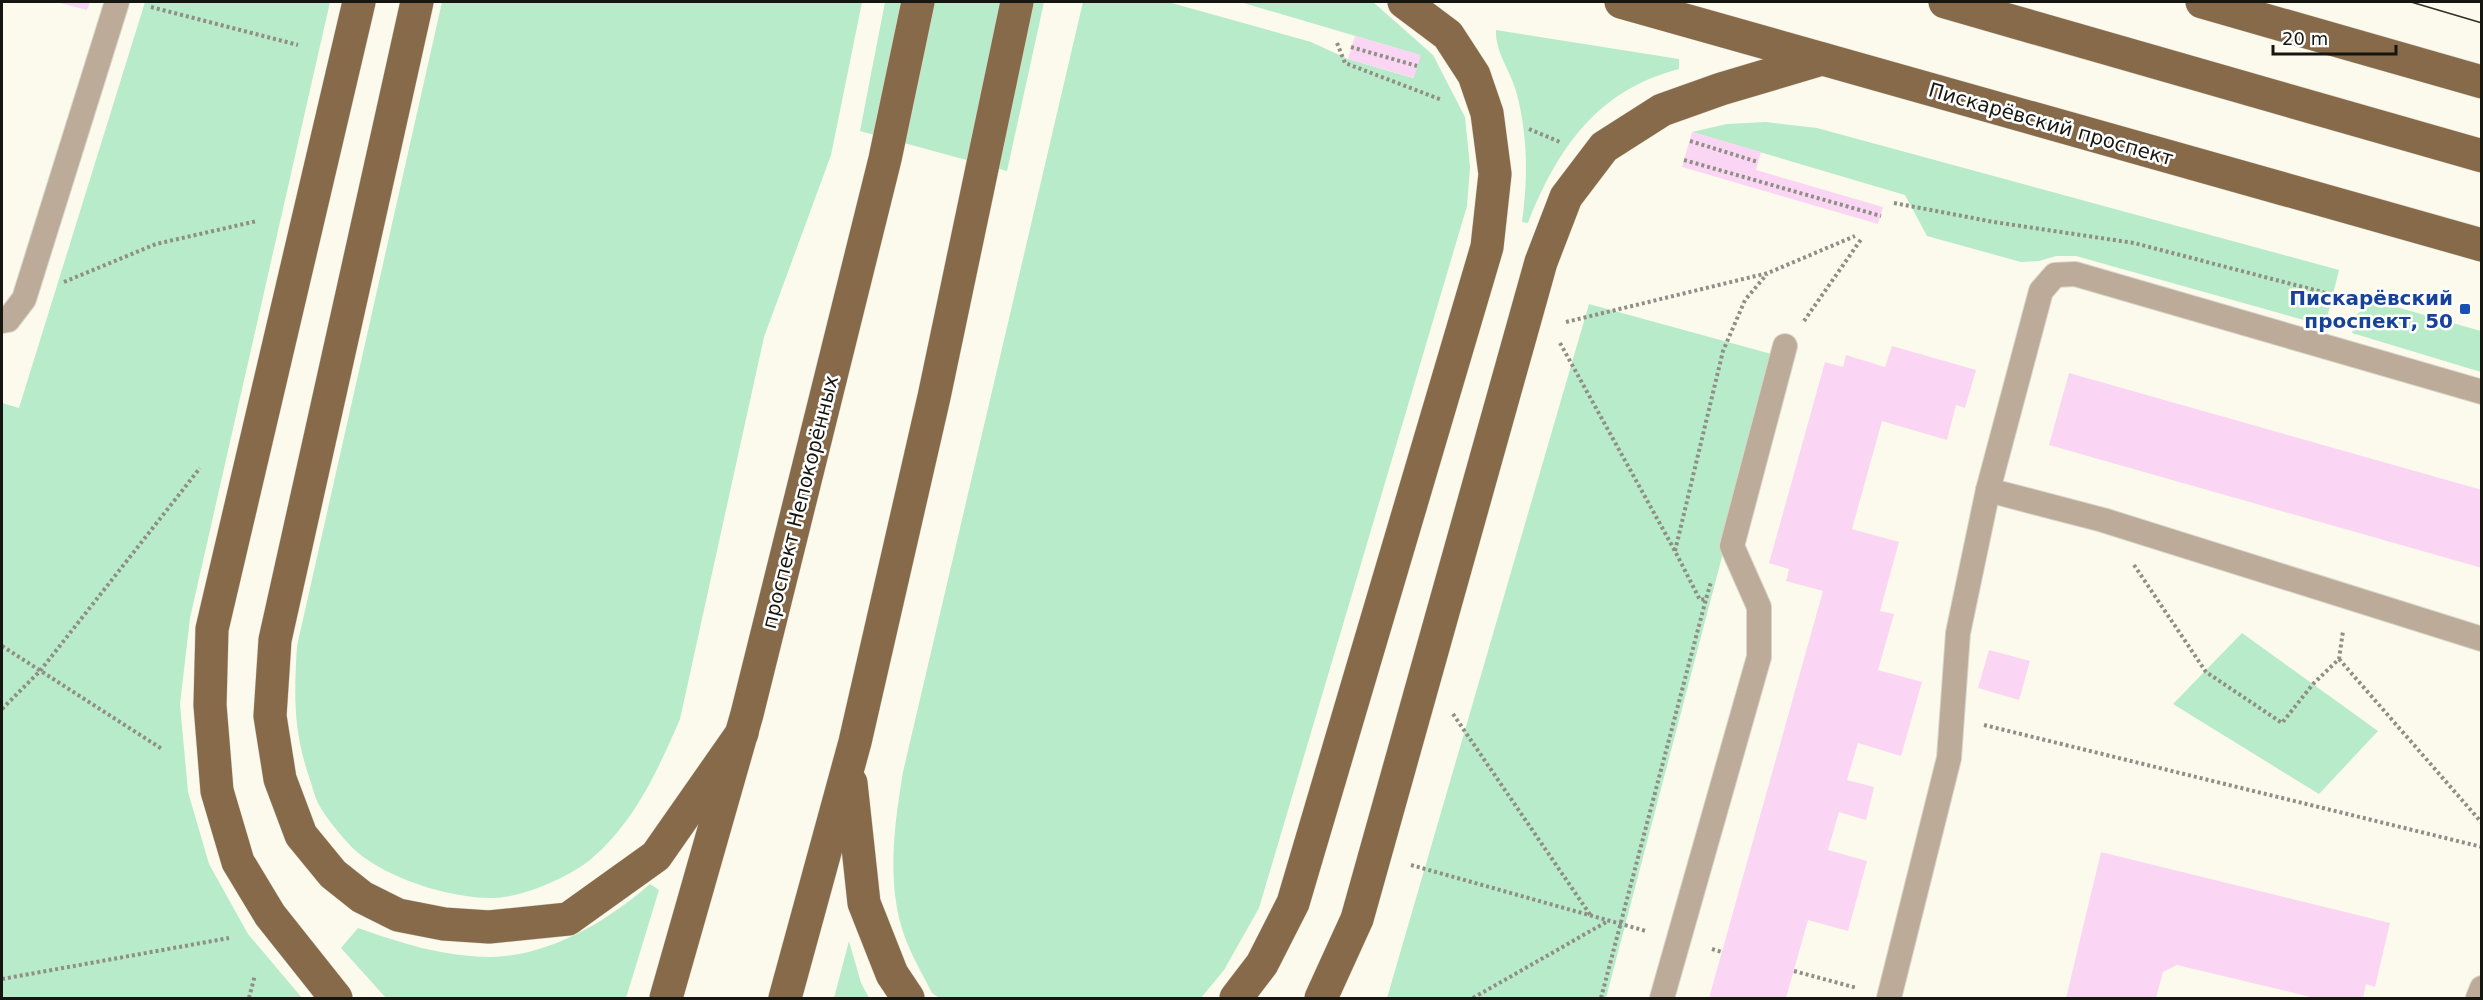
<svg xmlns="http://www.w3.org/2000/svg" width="2483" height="1000" font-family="'DejaVu Sans',sans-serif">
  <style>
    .green { fill: #b7ebc9 }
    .building { fill: #fad6f4 }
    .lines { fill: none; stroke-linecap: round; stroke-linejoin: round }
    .service-casing { stroke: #d7d6ca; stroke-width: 26 }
    .primary-casing { stroke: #d7d6ca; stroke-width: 34 }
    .path { stroke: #908f86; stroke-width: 4; stroke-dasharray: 3 3; stroke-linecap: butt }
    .service { stroke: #bcab99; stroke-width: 24 }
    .primary { stroke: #876a49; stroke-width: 33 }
    .tram { stroke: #2f2e29; stroke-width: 1.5 }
    .transit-dot { fill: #1a4fb4; stroke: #fff; stroke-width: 2 }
    .labels { text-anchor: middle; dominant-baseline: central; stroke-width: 5; stroke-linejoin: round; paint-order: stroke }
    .street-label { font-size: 20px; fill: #161611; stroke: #fff }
    .transit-label { font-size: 20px; font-weight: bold; fill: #164399; stroke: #fff; text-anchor: end }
  </style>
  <rect width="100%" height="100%" fill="#fcfaed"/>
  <g class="green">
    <path d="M 145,2 L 330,2 L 190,618 L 180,704 L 188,792 L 209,864 L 248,934 L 302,998 L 2,998 L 2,403 L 19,408 Z"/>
    <path d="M 442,2 L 862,2 L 831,155 L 764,337 L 680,719 C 658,770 634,823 591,859 C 570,877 519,899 491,898 C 450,898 388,879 356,851 C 346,842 326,818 319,805 C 315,798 313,788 310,780 C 293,730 294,697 297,646 Z"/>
    <path d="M 885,2 L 1044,2 L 1007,171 L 860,131 Z"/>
    <path d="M 1083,2 L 1168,2 L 1311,42 L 1348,59 L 1413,78 L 1420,55 L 1240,2 L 1373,2 L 1433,55 L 1465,117 L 1470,167 L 1467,206 L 1259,908 L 1224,970 L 1201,998 L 939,998 L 932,993 C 921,971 907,948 901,925 C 887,875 895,821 903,772 Z"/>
    <path d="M 1496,30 L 1679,59 L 1679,69 C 1597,90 1557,149 1528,223 L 1522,222 C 1528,179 1528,134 1516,91 C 1510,70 1495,52 1496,30 Z"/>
    <path d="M 1766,122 L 1817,128 L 2339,270 L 2325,326 L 2076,256 L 2056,256 L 2039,261 L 2021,262 L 1927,236 L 1905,195 L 1692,132 L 1727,124 Z"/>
    <path d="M 2375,301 L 2481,331 L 2481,372 L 2352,333 L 2357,314 Z"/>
    <path d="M 1589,304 L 1775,355 L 1606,998 L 1387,998 Z"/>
    <path d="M 2242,633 L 2378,731 L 2319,794 L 2173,704 Z"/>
    <path d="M 650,884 L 659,890 L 626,998 L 386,998 L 341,948 L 358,928 C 400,943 445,957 491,957 C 549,956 608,921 650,884 Z"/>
    <path d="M 849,941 L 861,983 L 869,998 L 834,998 Z"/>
  </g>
  <g class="building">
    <path d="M 56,2 L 90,2 L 87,10 Z"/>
    <path d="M 1355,36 L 1421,55 L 1414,78 L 1348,59 Z"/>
    <path d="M 1692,132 L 1761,152 L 1756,170 L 1883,207 L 1878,224 L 1682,167 Z"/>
    <path d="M 1892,346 L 1976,370 L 1965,408 L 1956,405 L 1947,440 L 1882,421 L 1852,529 L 1899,542 L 1880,611 L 1894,614 L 1878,670 L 1922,682 L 1901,756 L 1858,743 L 1847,780 L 1874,787 L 1866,820 L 1839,812 L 1828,850 L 1867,861 L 1848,931 L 1808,920 L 1786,998 L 1709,998 L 1823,591 L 1786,581 L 1789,569 L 1769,563 L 1773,549 L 1825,362 L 1843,367 L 1846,355 L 1885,367 Z"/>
    <path d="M 2069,373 L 2482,490 L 2482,568 L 2049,445 Z"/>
    <path d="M 1989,650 L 2030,661 L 2019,700 L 1978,688 Z"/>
    <path d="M 2101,852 L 2390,923 L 2375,987 L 2366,984 L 2363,998 L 2315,998 L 2177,965 L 2163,972 L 2156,998 L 2066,998 Z"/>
  </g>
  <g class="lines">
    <defs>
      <g id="service">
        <path d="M 2,321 L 8,320 L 24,299 L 117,2"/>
        <path d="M 1988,490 L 2103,520 L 2482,639"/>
        <path d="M 1662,998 L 1759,657 L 1759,607 L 1732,546 L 1785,346"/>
        <path d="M 1889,998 L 1949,758 L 1958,633 L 1988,490 L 2041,291 L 2055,275 L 2075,274 L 2482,392"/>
        <path d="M 2478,998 L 2482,988"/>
      </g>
      <g id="primary">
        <path d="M 417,2 L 275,640 L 270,716 L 280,779 L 301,835 L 333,874 L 362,897 L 398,915 L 444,924 L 489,927 L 568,919 L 656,856 L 742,733"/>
        <path d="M 1621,2 L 2482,245"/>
        <path d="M 1945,2 L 2482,156"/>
        <path d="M 2202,2 L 2482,82"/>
        <path d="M 851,783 L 864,903 L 892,974 L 908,998"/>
        <path d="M 336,998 L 270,915 L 238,862 L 217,791 L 210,705 L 212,629 L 359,2"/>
        <path d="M 666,998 L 747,714 L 885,159 L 918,2"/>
        <path d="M 785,998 L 855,742 L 934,397 L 1017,2"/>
        <path d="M 1236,998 L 1262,964 L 1293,903 L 1487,247 L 1495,174 L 1487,113 L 1474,75 L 1448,35 L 1404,2"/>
        <path d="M 1321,998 L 1357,919 L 1541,262 L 1566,197 L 1604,147 L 1662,110 L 1721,89 L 1822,59"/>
      </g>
    </defs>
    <use href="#service" class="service-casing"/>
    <use href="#primary" class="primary-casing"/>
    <g class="path">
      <path d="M 151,7 L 298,45"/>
      <path d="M 1337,43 L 1345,63 L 1442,100"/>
      <path d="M 1351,47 L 1417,66"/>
      <path d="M 1529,129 L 1560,142"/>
      <path d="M 1690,141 L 1758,162"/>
      <path d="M 1684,160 L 1881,216"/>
      <path d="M 1894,203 L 1994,222 L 2134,243 L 2349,299"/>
      <path d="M 64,282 L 156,244 L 257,221"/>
      <path d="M 1804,321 L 1862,238"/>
      <path d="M 1566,322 L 1768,273 L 1855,236"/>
      <path d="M 1560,343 L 1675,551 L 1700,600 L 1706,599 L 1711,582"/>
      <path d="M 1675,551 L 1723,351 L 1745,300 L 1767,274"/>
      <path d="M 2134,565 L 2206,672 L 2282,723 L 2313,684 L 2339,659 L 2343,631"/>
      <path d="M 2,646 L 162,749"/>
      <path d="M 2339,659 L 2482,823"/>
      <path d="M 2,709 L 40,671 L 200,468"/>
      <path d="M 1453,714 L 1591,916"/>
      <path d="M 1984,725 L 2482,847"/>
      <path d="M 1411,865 L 1646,931"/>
      <path d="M 1712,949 L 1722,952"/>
      <path d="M 1794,971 L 1857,988"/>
      <path d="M 2,979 L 229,938"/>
      <path d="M 249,998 L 255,975"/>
      <path d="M 1473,998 L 1608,921"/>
      <path d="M 1601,998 L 1706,599"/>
    </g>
    <use href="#service" class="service"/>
    <use href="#primary" class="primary"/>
    <path class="tram" d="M 2411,2 L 2482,23"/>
  </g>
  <rect class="transit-dot" x="2459" y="303" width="12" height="12" rx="3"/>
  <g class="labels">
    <g class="street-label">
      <text transform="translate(2051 124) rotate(16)">Пискарёвский проспект</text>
      <text transform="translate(800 502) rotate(-76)">проспект Непокорённых</text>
    </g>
    <g class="transit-label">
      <text x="2453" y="298">Пискарёвский<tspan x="2453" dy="23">проспект, 50</tspan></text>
    </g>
  </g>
  <rect width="2483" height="1000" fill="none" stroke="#161611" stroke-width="6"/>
  <path d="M2273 45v9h123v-9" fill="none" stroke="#161611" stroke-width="3"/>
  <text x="2282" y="45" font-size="18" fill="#161611" stroke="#ffffff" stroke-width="4.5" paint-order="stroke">20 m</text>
</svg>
